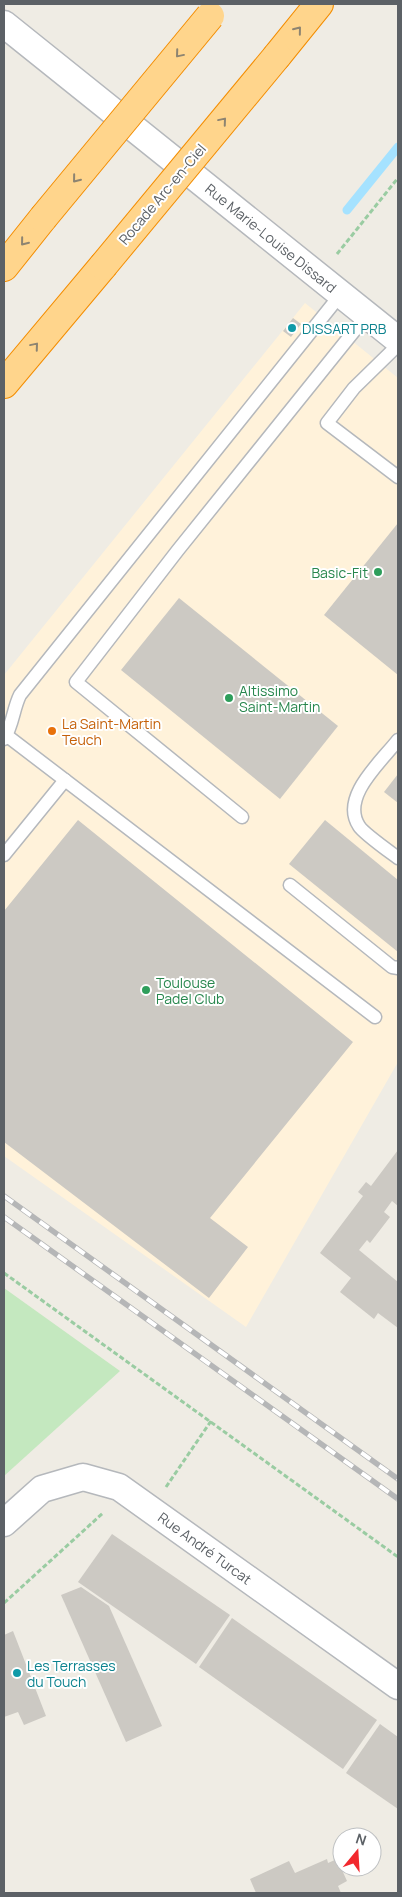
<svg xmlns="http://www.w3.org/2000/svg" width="402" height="1897" font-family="Manrope,sans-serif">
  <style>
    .commercial { fill: #fff2da }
    .grass { fill: #c4e8bf }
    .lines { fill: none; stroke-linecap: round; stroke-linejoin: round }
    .stream { stroke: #a5e2ff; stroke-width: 9 }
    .building { fill: #ccc9c3 }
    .lane-casing { stroke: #b5b8bc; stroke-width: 15 }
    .street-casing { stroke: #b5b8bc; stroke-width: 29 }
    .highway-casing { stroke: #f48d00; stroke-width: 30 }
    .path { stroke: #9acca2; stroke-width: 3; stroke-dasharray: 5 2.5; stroke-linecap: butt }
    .lane { stroke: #fff; stroke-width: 12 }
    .street { stroke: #fff; stroke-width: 26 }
    .highway { stroke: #ffd58c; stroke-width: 28 }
    .rail-casing { stroke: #b5b6b7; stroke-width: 5.5 }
    .rail { stroke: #fff; stroke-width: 4; stroke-dasharray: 11; stroke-linecap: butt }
    .highway-bridge-casing { stroke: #f48d00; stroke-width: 30; stroke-linecap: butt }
    .highway-bridge { stroke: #ffd58c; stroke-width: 28 }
    .oneway { stroke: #8d8471 }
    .culture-dot { fill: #0f9aa8; stroke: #fff; stroke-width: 2 }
    .leisure-dot { fill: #2e9e5b; stroke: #fff; stroke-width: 2 }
    .food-dot { fill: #e8710a; stroke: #fff; stroke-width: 2 }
    .labels { text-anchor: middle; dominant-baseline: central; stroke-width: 4; stroke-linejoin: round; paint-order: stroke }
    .street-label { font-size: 14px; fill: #5c6166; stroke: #fff }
    .culture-label { font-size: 14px; fill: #0d838f; stroke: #fff; text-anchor: start }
    .leisure-label { font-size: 14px; fill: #27864d; stroke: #fff; text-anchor: start }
    .food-label { font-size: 14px; fill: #c56008; stroke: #fff; text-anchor: start }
  </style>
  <rect width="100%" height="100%" fill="#efece4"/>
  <path class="commercial" d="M 305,303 L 398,378 L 398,1062 L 246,1327 L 4,1156 L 4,675 Z"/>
  <path class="grass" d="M 4,1288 L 120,1371 L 4,1476 Z"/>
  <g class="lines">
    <path class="stream" d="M 347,210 L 398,147"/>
  </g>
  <g class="building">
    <path d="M 293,318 L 301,324 L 291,337 L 283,331 Z"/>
    <path d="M 398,523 L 398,675 L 324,615 Z"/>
    <path d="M 179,598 L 338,726 L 280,799 L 121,670 Z"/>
    <path d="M 398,774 L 398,803 L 384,792 Z"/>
    <path d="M 78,820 L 353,1042 L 210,1218 L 248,1247 L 209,1298 L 4,1142 L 4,911 Z"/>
    <path d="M 325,820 L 398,880 L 398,952 L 289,864 Z"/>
    <path d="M 398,1150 L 398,1206 L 392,1201 L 384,1212 L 390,1217 L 370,1243 L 367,1240 L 359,1250 L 398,1282 L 398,1328 L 378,1313 L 374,1319 L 340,1292 L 351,1278 L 320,1253 L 363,1196 L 358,1192 L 366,1182 L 371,1186 Z"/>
    <path d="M 112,1534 L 230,1615 L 196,1664 L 78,1582 Z"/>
    <path d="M 81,1587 L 109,1606 L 162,1726 L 126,1742 L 61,1595 Z"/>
    <path d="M 232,1618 L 377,1720 L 343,1769 L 199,1667 Z"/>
    <path d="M 13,1631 L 46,1716 L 24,1725 L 18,1712 L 4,1717 L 4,1635 Z"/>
    <path d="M 380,1724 L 398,1737 L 398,1809 L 346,1773 Z"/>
    <path d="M 327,1859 L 328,1863 L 337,1859 L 347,1881 L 338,1886 L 341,1893 L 256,1893 L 250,1879 L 289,1861 L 295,1873 Z"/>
  </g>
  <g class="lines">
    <defs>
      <g id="lane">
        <path d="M 398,345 L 354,388 L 327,423 L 398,477"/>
        <path d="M 6,735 L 375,1017"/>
        <path d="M 4,739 C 13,725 13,709 20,695 L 341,294"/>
        <path d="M 398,740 C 381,762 340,797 359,826 C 363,833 390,852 398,858"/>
        <path d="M 242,817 L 76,682 L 178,550 L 367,315"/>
        <path d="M 4,855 L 65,780"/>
        <path d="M 290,885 L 392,967 L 398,968"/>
      </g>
      <g id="street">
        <path d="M 4,24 L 398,340"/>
        <path d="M 4,1523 L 42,1489 L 83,1477 L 119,1487 L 398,1686"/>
      </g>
      <g id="highway">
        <path d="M 277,56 L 319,4"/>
        <path d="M 4,267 L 43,218"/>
        <path d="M 4,384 L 103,266"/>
      </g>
    </defs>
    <use href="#lane" class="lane-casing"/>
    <use href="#street" class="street-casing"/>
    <use href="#highway" class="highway-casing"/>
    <g class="path">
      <path d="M 337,254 L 398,178"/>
      <path d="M 4,1273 L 398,1557"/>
      <path d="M 166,1487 L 211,1421"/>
      <path d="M 4,1603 L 103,1513"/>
    </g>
    <use href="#lane" class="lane"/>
    <use href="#street" class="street"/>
    <use href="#highway" class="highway"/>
    <defs>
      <g id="rail">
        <path d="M 4,1196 L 398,1479"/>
        <path d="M 4,1217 L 398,1499"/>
      </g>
    </defs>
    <use href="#rail" class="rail-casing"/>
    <use href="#rail" class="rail"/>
    <defs>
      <g id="highway-bridge">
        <path d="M 43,218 L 210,16"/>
        <path d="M 103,266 L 277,56"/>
      </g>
    </defs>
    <use href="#highway-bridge" class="highway-bridge-casing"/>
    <use href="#highway-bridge" class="highway-bridge"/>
  </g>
  <defs><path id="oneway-chevron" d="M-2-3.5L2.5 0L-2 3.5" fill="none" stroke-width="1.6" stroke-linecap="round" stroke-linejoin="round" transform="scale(1.25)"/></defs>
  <g class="oneway">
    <use href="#oneway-chevron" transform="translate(298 30) rotate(-51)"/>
    <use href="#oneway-chevron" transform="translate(179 54) rotate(130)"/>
    <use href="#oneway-chevron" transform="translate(223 121) rotate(-50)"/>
    <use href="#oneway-chevron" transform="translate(76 179) rotate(129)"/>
    <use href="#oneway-chevron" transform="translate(24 242) rotate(129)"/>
    <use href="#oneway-chevron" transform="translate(35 346) rotate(-50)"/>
  </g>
  <g class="culture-dot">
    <circle cx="292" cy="328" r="5"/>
    <circle cx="17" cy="1673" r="5"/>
  </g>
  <g class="leisure-dot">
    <circle cx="378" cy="572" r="5"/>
    <circle cx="229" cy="698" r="5"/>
    <circle cx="146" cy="990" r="5"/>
  </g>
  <circle class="food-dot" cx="52" cy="731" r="5"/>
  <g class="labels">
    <g class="street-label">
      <text transform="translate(162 194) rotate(-50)">Rocade Arc-en-Ciel</text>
      <text transform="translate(271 238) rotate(39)">Rue Marie-Louise Dissard</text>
      <text transform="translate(205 1548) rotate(36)">Rue André Turcat</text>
    </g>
    <g class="culture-label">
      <text x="302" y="328">DISSART PRB</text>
      <text x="27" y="1665">Les Terrasses<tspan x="27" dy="16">du Touch</tspan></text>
    </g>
    <g class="leisure-label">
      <text x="368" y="572" text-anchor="end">Basic-Fit</text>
      <text x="239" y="690">Altissimo<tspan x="239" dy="16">Saint-Martin</tspan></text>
      <text x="156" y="982">Toulouse<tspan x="156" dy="16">Padel Club</tspan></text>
    </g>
    <g class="food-label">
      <text x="62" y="723">La Saint-Martin<tspan x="62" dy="16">Teuch</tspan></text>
    </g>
  </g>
  <rect width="402" height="1897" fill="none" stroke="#5c6166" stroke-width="10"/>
  <g transform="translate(357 1852) rotate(18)"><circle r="24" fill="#ffffff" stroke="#bec0c2"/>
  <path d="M0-4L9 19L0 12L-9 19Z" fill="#f2282e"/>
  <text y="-8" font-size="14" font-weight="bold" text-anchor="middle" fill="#5c6166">N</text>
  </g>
</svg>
